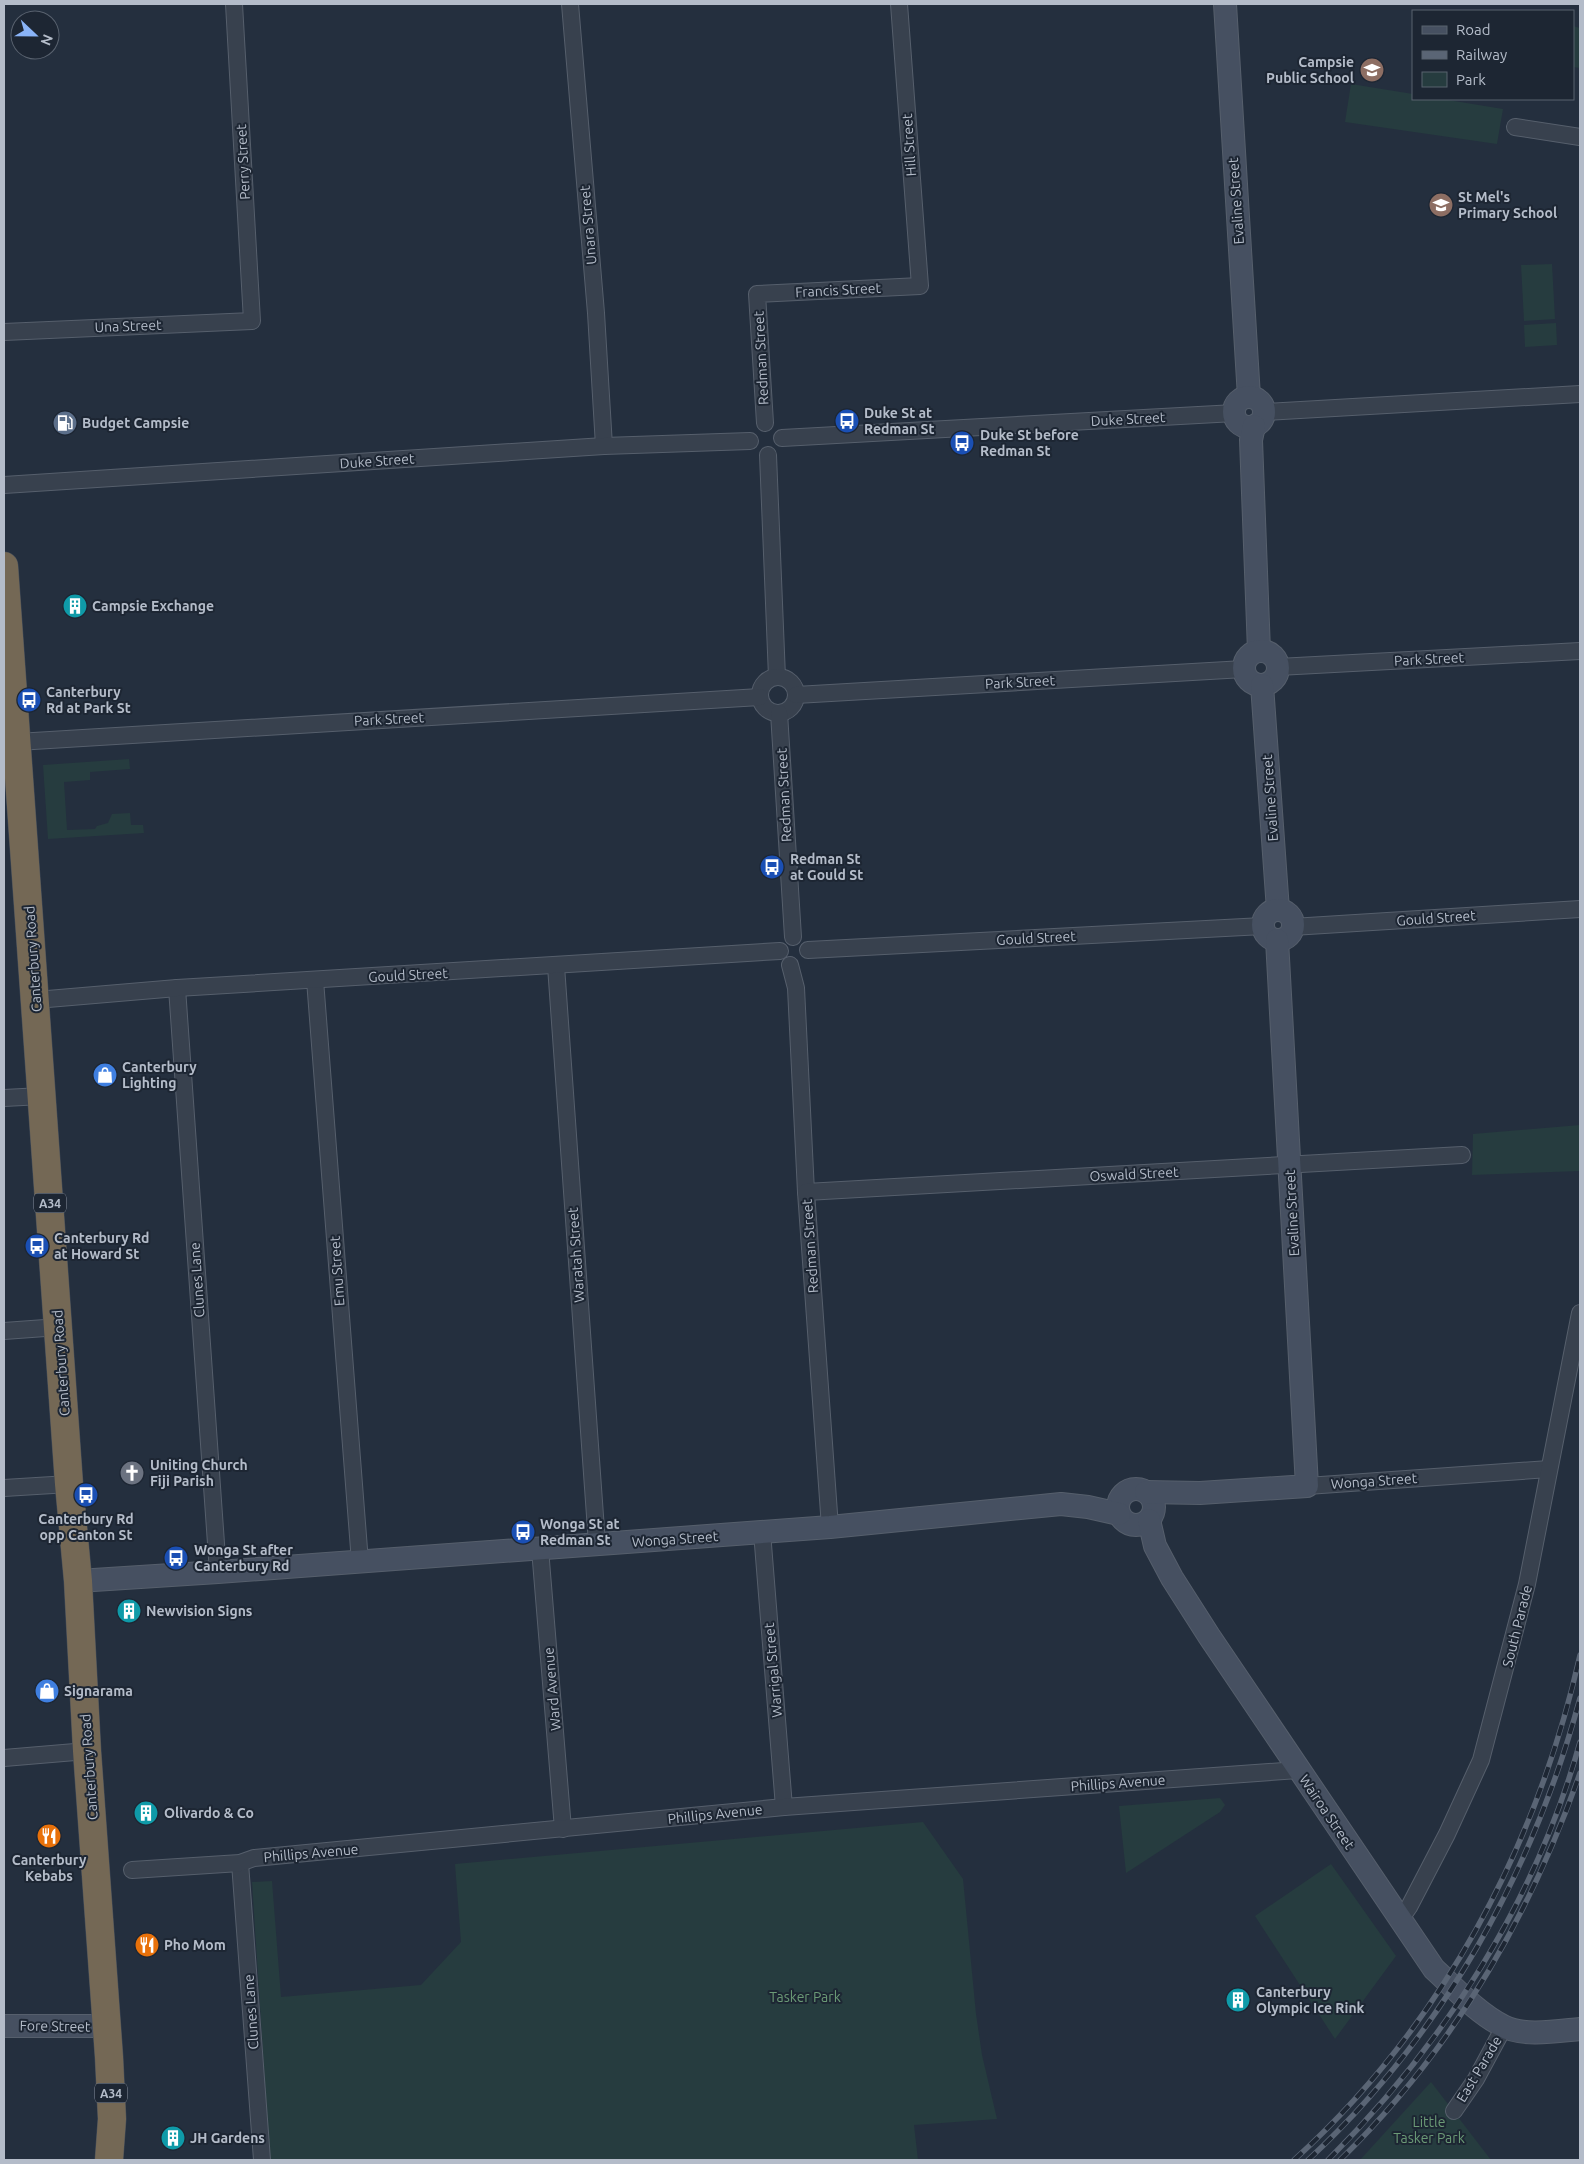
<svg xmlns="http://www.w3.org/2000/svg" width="1584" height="2164" font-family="Ubuntu,sans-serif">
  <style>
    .green { fill: #263c3f }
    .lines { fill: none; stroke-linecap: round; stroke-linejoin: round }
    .street-casing { stroke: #565f6c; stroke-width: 18 }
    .secondary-casing { stroke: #565f6c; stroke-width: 24 }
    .highway-casing { stroke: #434c59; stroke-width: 29 }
    .street { stroke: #38414e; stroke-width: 16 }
    .secondary { stroke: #465061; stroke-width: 22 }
    .highway { stroke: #746855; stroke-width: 28 }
    .rail-casing { stroke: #5a6575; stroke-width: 5.5 }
    .rail { stroke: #1d2633; stroke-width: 4; stroke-dasharray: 11; stroke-linecap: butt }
    .labels { text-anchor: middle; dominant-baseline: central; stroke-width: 4; stroke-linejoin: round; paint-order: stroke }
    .shield { fill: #1d2633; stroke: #878f9c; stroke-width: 1 }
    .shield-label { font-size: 12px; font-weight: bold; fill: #b4bcc9 }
    .poi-label { font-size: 14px; font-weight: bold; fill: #b4bcc9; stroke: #1d2633; text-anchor: start }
    .street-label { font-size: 14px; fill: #b4bcc9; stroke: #1d2633 }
    .park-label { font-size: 14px; fill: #6b9a76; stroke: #1d2633 }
  </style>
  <rect width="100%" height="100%" fill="#242f3e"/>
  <g class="green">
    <path d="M 1573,26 L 1580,28 L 1580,68 L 1573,67 Z"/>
    <path d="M 1351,84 L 1413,94 L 1413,99 L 1442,99 L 1503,109 L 1497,144 L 1345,122 Z"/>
    <path d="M 1552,264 L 1555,319 L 1524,321 L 1521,265 Z"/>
    <path d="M 1556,323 L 1557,345 L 1525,347 L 1524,325 Z"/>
    <path d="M 129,759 L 130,769 L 90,772 L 90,780 L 64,782 L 67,830 L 95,829 L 97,826 L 108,823 L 112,814 L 130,813 L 131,825 L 143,825 L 144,833 L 48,839 L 43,765 Z"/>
    <path d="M 1580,1125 L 1580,1171 L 1472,1175 L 1473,1134 Z"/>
    <path d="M 1220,1798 L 1225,1805 L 1220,1812 L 1126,1873 L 1119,1806 Z"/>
    <path d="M 923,1822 L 963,1879 L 976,2014 L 982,2055 L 997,2119 L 914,2125 L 918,2160 L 270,2160 L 252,1882 L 272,1881 L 281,1997 L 421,1985 L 461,1942 L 455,1864 Z"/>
    <path d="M 1331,1864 L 1396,1956 L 1335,2039 L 1255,1916 Z"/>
    <path d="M 1431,2082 L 1491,2160 L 1360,2160 Z"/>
  </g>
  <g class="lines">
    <defs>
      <g id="street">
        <path d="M 570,4 L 596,313 L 604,446"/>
        <path d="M 1515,127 L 1580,137"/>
        <path d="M 4,332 L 252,321 L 234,4"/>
        <path d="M 1264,412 L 1580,394"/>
        <path d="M 765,423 L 757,294 L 920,286 L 899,4"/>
        <path d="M 782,438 L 1235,413"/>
        <path d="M 768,455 L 777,677"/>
        <path d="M 4,485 L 604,446 L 750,441"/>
        <path d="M 1278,667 L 1580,651"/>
        <circle cx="778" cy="695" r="18"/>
        <path d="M 796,695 L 1244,669"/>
        <path d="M 779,713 L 793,937"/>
        <path d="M 17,742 L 760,697"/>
        <path d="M 1292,927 L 1580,909"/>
        <path d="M 808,950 L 1263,926"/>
        <path d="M 790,965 L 796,988 L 806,1192 L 830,1527"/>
        <path d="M 556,966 L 597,1544"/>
        <path d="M 315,980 L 360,1562"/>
        <path d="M 177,988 L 218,1572"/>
        <path d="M 36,1000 L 177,988 L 780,951"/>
        <path d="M 4,1098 L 42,1096"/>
        <path d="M 806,1192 L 1462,1155"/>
        <path d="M 4,1331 L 59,1327"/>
        <path d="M 1307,1486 L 1549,1469"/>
        <path d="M 4,1488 L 69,1484"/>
        <path d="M 762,1532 L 784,1807"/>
        <path d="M 540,1549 L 563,1829"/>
        <path d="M 4,1758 L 87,1751"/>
        <path d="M 240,1863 L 262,2160"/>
        <path d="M 132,1870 L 240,1863 L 254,1858 L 784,1807 L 1298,1770"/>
        <path d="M 1400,1920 L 1409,1907 L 1447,1834 L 1481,1760 L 1527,1584 L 1580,1313"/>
        <path d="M 1454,2111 L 1476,2079 L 1504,2027"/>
      </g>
      <g id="secondary">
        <path d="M 1225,4 L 1249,397"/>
        <circle cx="1249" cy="412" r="15"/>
        <path d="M 1254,426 L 1251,440 L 1259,651"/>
        <circle cx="1261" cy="668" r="17"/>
        <path d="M 1262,685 L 1278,910"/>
        <circle cx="1278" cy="925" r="15"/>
        <circle cx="1136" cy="1507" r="18"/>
        <path d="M 1146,1492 L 1200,1493 L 1307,1486 L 1277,940"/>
        <path d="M 1149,1520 L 1155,1546 L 1172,1578 L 1209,1636 L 1434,1969 C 1455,1988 1477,2013 1503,2026 C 1523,2037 1558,2031 1580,2029"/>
        <path d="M 78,1581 L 218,1572 L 830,1527 L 1061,1504 L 1088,1507 L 1119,1514"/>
        <path d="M 4,2026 L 106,2026"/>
      </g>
      <path id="highway" d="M 4,566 L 69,1484 L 78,1581 L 87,1751 L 109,2057 L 112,2119 L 109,2160"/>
    </defs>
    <use href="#street" class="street-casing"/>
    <use href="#secondary" class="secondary-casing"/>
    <use href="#highway" class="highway-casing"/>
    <use href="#street" class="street"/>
    <use href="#secondary" class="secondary"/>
    <use href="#highway" class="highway"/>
    <defs>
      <g id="rail">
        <path d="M 1294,2160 C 1441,2027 1537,1847 1580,1655"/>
        <path d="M 1308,2160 C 1441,2037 1533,1873 1580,1698"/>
        <path d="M 1328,2160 C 1444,2044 1536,1901 1580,1742"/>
        <path d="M 1340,2160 C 1451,2052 1529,1919 1580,1773"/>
      </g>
    </defs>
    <use href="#rail" class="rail-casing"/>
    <use href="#rail" class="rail"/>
  </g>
  <defs>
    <symbol id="school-disc" viewBox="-11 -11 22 22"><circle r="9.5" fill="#8d6e63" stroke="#1d2633"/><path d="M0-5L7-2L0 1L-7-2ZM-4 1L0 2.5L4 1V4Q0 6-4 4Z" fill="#fff"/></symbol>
    <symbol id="bus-disc" viewBox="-11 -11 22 22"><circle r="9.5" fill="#1a4fb4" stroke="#1d2633"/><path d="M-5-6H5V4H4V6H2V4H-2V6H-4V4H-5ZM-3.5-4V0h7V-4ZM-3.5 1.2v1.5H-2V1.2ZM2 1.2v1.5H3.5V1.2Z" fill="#fff"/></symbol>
    <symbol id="fuel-disc" viewBox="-11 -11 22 22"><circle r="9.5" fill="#5c6f8a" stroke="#1d2633"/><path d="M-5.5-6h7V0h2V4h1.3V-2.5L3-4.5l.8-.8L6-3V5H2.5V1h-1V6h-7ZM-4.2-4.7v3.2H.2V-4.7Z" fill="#fff"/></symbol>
    <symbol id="building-disc" viewBox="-11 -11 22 22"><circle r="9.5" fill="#0f9aa8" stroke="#1d2633"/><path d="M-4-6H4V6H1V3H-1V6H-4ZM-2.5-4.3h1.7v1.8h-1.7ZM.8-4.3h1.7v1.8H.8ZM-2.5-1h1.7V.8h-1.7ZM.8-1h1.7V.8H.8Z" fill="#fff"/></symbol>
    <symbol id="shop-disc" viewBox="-11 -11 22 22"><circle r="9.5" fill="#3f7fe0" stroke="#1d2633"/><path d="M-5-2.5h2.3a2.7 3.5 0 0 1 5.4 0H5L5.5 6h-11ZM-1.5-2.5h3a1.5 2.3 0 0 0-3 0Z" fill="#fff"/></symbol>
    <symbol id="church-disc" viewBox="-11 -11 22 22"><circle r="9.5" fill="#6b7280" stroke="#1d2633"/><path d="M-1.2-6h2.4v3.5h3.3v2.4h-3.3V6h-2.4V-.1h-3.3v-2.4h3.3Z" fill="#fff"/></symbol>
    <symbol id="restaurant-disc" viewBox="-11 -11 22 22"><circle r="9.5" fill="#e8710a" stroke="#1d2633"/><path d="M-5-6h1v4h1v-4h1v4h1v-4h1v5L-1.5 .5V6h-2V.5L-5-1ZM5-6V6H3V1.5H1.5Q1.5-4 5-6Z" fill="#fff"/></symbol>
  </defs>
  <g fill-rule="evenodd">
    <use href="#school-disc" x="1358" y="56" width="28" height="28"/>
    <use href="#school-disc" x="1427" y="191" width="28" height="28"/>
    <use href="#bus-disc" x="833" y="407" width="28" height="28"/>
    <use href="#fuel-disc" x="51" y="409" width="28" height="28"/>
    <use href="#bus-disc" x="948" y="429" width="28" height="28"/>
    <use href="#building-disc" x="61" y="592" width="28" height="28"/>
    <use href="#bus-disc" x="15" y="686" width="28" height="28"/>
    <use href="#bus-disc" x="758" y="853" width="28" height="28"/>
    <use href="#shop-disc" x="91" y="1061" width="28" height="28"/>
    <use href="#bus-disc" x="23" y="1232" width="28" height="28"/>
    <use href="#church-disc" x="118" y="1459" width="28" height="28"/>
    <use href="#bus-disc" x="72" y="1481" width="28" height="28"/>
    <use href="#bus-disc" x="509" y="1518" width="28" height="28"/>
    <use href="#bus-disc" x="162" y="1544" width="28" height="28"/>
    <use href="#building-disc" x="115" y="1597" width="28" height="28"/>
    <use href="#shop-disc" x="33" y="1677" width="28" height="28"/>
    <use href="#building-disc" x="132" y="1799" width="28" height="28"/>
    <use href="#restaurant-disc" x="35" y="1822" width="28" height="28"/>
    <use href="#restaurant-disc" x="133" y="1931" width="28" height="28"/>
    <use href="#building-disc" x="1224" y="1986" width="28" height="28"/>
    <use href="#building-disc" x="159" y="2124" width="28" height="28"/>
  </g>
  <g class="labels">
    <g class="shield">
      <rect x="34" y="1193.5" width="32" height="19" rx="4"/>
      <rect x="95" y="2083.5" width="32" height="19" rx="4"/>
    </g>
    <g class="shield-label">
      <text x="50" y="1203">A34</text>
      <text x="111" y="2093">A34</text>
    </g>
    <g class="poi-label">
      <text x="1354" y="62" text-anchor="end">Campsie<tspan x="1354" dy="16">Public School</tspan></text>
      <text x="1458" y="197">St Mel's<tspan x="1458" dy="16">Primary School</tspan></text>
      <text x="864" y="413">Duke St at<tspan x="864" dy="16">Redman St</tspan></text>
      <text x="82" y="423">Budget Campsie</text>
      <text x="980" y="435">Duke St before<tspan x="980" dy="16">Redman St</tspan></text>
      <text x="92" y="606">Campsie Exchange</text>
      <text x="46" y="692">Canterbury<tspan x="46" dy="16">Rd at Park St</tspan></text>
      <text x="790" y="859">Redman St<tspan x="790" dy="16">at Gould St</tspan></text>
      <text x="122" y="1067">Canterbury<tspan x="122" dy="16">Lighting</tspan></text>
      <text x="54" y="1238">Canterbury Rd<tspan x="54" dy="16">at Howard St</tspan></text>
      <text x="150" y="1465">Uniting Church<tspan x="150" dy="16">Fiji Parish</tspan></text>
      <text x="86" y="1519" text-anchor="middle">Canterbury Rd<tspan x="86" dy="16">opp Canton St</tspan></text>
      <text x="540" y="1524">Wonga St at<tspan x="540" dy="16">Redman St</tspan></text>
      <text x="194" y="1550">Wonga St after<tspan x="194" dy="16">Canterbury Rd</tspan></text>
      <text x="146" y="1611">Newvision Signs</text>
      <text x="64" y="1691">Signarama</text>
      <text x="164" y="1813">Olivardo &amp; Co</text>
      <text x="49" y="1860" text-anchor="middle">Canterbury<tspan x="49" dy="16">Kebabs</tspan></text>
      <text x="164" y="1945">Pho Mom</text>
      <text x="1256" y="1992">Canterbury<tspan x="1256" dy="16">Olympic Ice Rink</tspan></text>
      <text x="190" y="2138">JH Gardens</text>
    </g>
    <g class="street-label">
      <text transform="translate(909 145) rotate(-94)">Hill Street</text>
      <text transform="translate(243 162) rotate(-93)">Perry Street</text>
      <text transform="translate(1236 201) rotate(-94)">Evaline Street</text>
      <text transform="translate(588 225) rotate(-95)">Unara Street</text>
      <text transform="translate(838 290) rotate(-3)">Francis Street</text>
      <text transform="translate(128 326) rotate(-2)">Una Street</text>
      <text transform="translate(761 358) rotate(-93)">Redman Street</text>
      <text transform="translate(1128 419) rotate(-3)">Duke Street</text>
      <text transform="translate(377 461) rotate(-4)">Duke Street</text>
      <text transform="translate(1429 659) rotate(-3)">Park Street</text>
      <text transform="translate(1020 682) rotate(-3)">Park Street</text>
      <text transform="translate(389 719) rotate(-3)">Park Street</text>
      <text transform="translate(784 795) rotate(-93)">Redman Street</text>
      <text transform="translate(1270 798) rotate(-94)">Evaline Street</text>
      <text transform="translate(1436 918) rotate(-4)">Gould Street</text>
      <text transform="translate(1036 938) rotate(-3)">Gould Street</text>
      <text transform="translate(33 959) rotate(-94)">Canterbury Road</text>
      <text transform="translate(408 975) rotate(-3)">Gould Street</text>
      <text transform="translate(1134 1174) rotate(-3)">Oswald Street</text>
      <text transform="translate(1292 1213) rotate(-93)">Evaline Street</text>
      <text transform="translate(810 1246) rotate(-94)">Redman Street</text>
      <text transform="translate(576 1255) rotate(-94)">Waratah Street</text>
      <text transform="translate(337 1271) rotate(-94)">Emu Street</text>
      <text transform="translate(197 1280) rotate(-94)">Clunes Lane</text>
      <text transform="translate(61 1363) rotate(-94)">Canterbury Road</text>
      <text transform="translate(1374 1481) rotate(-4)">Wonga Street</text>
      <text transform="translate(675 1539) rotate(-4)">Wonga Street</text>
      <text transform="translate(1517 1626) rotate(-76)">South Parade</text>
      <text transform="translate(773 1670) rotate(-95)">Warrigal Street</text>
      <text transform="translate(552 1689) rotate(-95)">Ward Avenue</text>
      <text transform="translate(89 1767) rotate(-94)">Canterbury Road</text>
      <text transform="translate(1118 1783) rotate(-4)">Phillips Avenue</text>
      <text transform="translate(1327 1812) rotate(56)">Wairoa Street</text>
      <text transform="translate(715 1814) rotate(-6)">Phillips Avenue</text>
      <text transform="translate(311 1853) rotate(-5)">Phillips Avenue</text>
      <text transform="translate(251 2012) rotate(-94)">Clunes Lane</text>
      <text transform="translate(55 2026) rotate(1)">Fore Street</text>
      <text transform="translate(1479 2069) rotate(-59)">East Parade</text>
    </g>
    <g class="park-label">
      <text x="805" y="1997">Tasker Park</text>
      <text x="1429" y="2122">Little<tspan x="1429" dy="16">Tasker Park</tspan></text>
    </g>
  </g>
  <rect width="1584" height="2164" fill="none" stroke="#b4bcc9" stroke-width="10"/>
  <rect x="1412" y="10" width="162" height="90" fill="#1d2633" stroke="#59626f"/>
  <rect x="1422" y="26" width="25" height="8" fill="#465061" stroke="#59626f"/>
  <text x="1456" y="35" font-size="15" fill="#b4bcc9">Road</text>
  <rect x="1422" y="51" width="25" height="8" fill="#5a6575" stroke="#59626f"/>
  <text x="1456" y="60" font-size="15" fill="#b4bcc9">Railway</text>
  <rect x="1422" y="72" width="25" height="15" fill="#263c3f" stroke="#59626f"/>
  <text x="1456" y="85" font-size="15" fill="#b4bcc9">Park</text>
  <g transform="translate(35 35) rotate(112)"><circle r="24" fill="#1d2633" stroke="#59626f"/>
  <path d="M0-4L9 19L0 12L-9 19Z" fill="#8ab4f8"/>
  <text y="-8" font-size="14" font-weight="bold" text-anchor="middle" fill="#b4bcc9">N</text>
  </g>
</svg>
